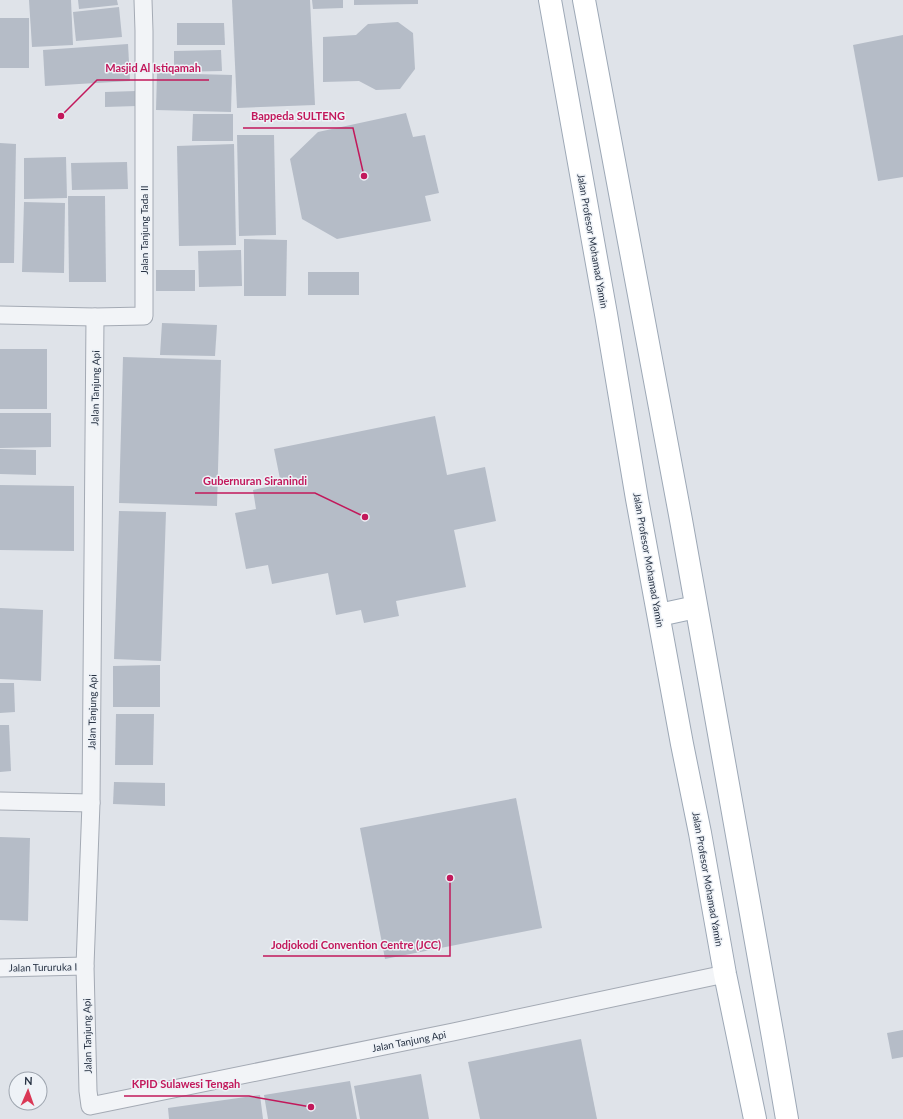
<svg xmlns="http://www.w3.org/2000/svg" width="903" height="1119" font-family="Lato,sans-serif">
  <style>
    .building { fill: #b5bcc7 }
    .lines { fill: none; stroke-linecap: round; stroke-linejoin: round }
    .minor-casing { stroke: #a4aab4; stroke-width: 19 }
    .primary-casing { stroke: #9da8b6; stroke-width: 24 }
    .minor { stroke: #f2f4f7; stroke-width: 17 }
    .primary { stroke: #fff; stroke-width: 22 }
    .labels { text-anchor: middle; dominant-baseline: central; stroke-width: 3; stroke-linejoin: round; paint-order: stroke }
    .street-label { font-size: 10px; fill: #263142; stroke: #eef2f7 }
    .leader { fill: none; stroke: #c2185b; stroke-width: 1.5 }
    .callout-dot { fill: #c2185b; stroke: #eef2f7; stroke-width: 1.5 }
    .callout-label { font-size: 11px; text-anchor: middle; font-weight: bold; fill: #c2185b; stroke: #eef2f7; stroke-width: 3; stroke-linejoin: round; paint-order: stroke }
  </style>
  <rect width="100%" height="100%" fill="#dfe3e9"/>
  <g class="building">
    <path d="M 29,0 L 71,0 L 73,45 L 32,47 Z"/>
    <path d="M 78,0 L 117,0 L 118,5 L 79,9 Z"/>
    <path d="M 232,0 L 310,0 L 315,105 L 237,108 Z"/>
    <path d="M 312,0 L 343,0 L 343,8 L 313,9 Z"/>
    <path d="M 354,0 L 418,0 L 418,4 L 354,5 Z"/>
    <path d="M 119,7 L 122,37 L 76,41 L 73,12 Z"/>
    <rect x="0" y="18" width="29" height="50"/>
    <path d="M 398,22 L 413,33 L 415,69 L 400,89 L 376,90 L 359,81 L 323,82 L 323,37 L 356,35 L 368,24 Z"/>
    <path d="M 177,23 L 224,23 L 225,45 L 177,45 Z"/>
    <path d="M 903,35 L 903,177 L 878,181 L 853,45 Z"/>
    <path d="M 128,44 L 130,81 L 45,86 L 43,50 Z"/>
    <path d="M 221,50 L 222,71 L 174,72 L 174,51 Z"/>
    <path d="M 157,73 L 232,75 L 231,112 L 156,110 Z"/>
    <path d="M 136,91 L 137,106 L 105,107 L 105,92 Z"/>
    <path d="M 406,113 L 413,137 L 425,135 L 439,193 L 425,196 L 431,221 L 337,239 L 302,219 L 290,159 L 318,132 Z"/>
    <path d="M 193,114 L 233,114 L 233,141 L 192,141 Z"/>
    <path d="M 237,135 L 274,135 L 276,235 L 239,236 Z"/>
    <path d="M 0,143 L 16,144 L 14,263 L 0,263 Z"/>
    <path d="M 234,144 L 236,245 L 179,246 L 177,146 Z"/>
    <path d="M 66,157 L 67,198 L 24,199 L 24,158 Z"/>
    <path d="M 127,162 L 128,189 L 72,190 L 71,163 Z"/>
    <path d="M 68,196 L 105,196 L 106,282 L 69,282 Z"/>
    <path d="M 24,202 L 65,203 L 64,273 L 22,272 Z"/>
    <path d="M 244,239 L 287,240 L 286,296 L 244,296 Z"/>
    <path d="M 241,250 L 242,286 L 199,287 L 198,251 Z"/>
    <rect x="156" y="270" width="39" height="21"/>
    <rect x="308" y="272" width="51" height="23"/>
    <path d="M 162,323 L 217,325 L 215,356 L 160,355 Z"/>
    <rect x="0" y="349" width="47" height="60"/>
    <path d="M 123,357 L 221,360 L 217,506 L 119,503 Z"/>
    <path d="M 0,413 L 51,413 L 51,447 L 0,448 Z"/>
    <path d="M 435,416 L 447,475 L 485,467 L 496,521 L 454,530 L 466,587 L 396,601 L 399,616 L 364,623 L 361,610 L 336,615 L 328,573 L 272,584 L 268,565 L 246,569 L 235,513 L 256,509 L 253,490 L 281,484 L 274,449 Z"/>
    <path d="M 0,449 L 36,450 L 36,475 L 0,474 Z"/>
    <path d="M 0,485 L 74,486 L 74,551 L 0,550 Z"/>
    <path d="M 119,511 L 166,512 L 161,661 L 114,659 Z"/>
    <path d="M 0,608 L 43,610 L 41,681 L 0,679 Z"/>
    <path d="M 160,665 L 160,707 L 113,707 L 113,666 Z"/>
    <path d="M 0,683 L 14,683 L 15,712 L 0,713 Z"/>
    <path d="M 116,714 L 154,714 L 153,765 L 115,765 Z"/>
    <path d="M 0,725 L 9,725 L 11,771 L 0,772 Z"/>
    <path d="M 114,782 L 165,783 L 165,806 L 113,804 Z"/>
    <path d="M 516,798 L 542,928 L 385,959 L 360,828 Z"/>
    <path d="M 0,837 L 30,838 L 28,921 L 0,920 Z"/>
    <path d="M 903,1030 L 903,1057 L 892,1059 L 887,1033 Z"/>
    <path d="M 581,1039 L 597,1119 L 480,1119 L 468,1062 Z"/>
    <path d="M 421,1074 L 429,1119 L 360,1119 L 354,1086 Z"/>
    <path d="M 350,1081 L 357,1119 L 268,1119 L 264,1095 Z"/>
    <path d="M 260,1095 L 263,1119 L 169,1119 L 168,1108 Z"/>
  </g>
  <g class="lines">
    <defs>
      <g id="minor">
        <path d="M 0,315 L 95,317 L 144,316 L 144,31 L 143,0"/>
        <path d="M 95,317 L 91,803 L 85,966 L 88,1091 L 90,1106 L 453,1032 L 725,974"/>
        <path d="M 0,801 L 91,803"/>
        <path d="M 0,968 L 85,966"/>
      </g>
      <g id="primary">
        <path d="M 550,0 L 606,314 L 637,499 L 682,744 L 700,833 L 725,974 L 755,1119"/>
        <path d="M 584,0 L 681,520 L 774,1043 L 787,1119"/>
        <path d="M 659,615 L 696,607"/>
      </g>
    </defs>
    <use href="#minor" class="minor-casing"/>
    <use href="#primary" class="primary-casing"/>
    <use href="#minor" class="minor"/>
    <use href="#primary" class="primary"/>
  </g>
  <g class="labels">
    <g class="street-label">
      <text transform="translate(144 230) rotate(-90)">Jalan Tanjung Tada II</text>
      <text transform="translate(593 241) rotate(80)">Jalan Profesor Mohamad Yamin</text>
      <text transform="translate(95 388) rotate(-89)">Jalan Tanjung Api</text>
      <text transform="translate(649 560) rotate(80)">Jalan Profesor Mohamad Yamin</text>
      <text transform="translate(92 712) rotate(-89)">Jalan Tanjung Api</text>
      <text transform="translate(708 879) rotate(80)">Jalan Profesor Mohamad Yamin</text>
      <text transform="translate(43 967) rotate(-1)">Jalan Tururuka I</text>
      <text transform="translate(87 1036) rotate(-91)">Jalan Tanjung Api</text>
      <text transform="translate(409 1041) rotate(-11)">Jalan Tanjung Api</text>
    </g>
  </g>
  <path class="leader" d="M61 116L97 80H209M364 176L353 128H243M365 517L315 493H195M450 878L450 956H263M311 1107L249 1096H124"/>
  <g class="callout-dot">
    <circle cx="61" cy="116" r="4"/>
    <circle cx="364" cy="176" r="4"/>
    <circle cx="365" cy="517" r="4"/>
    <circle cx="450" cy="878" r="4"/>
    <circle cx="311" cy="1107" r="4"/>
  </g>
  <g class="callout-label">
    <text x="153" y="72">Masjid Al Istiqamah</text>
    <text x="298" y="120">Bappeda SULTENG</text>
    <text x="255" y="485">Gubernuran Siranindi</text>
    <text x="356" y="949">Jodjokodi Convention Centre (JCC)</text>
    <text x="186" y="1088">KPID Sulawesi Tengah</text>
  </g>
  <g transform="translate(28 1091) rotate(2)"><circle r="19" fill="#eef2f7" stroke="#9ea5af"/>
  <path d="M0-3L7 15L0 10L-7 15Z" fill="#da3856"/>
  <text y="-6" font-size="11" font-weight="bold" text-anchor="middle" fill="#263142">N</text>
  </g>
</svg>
